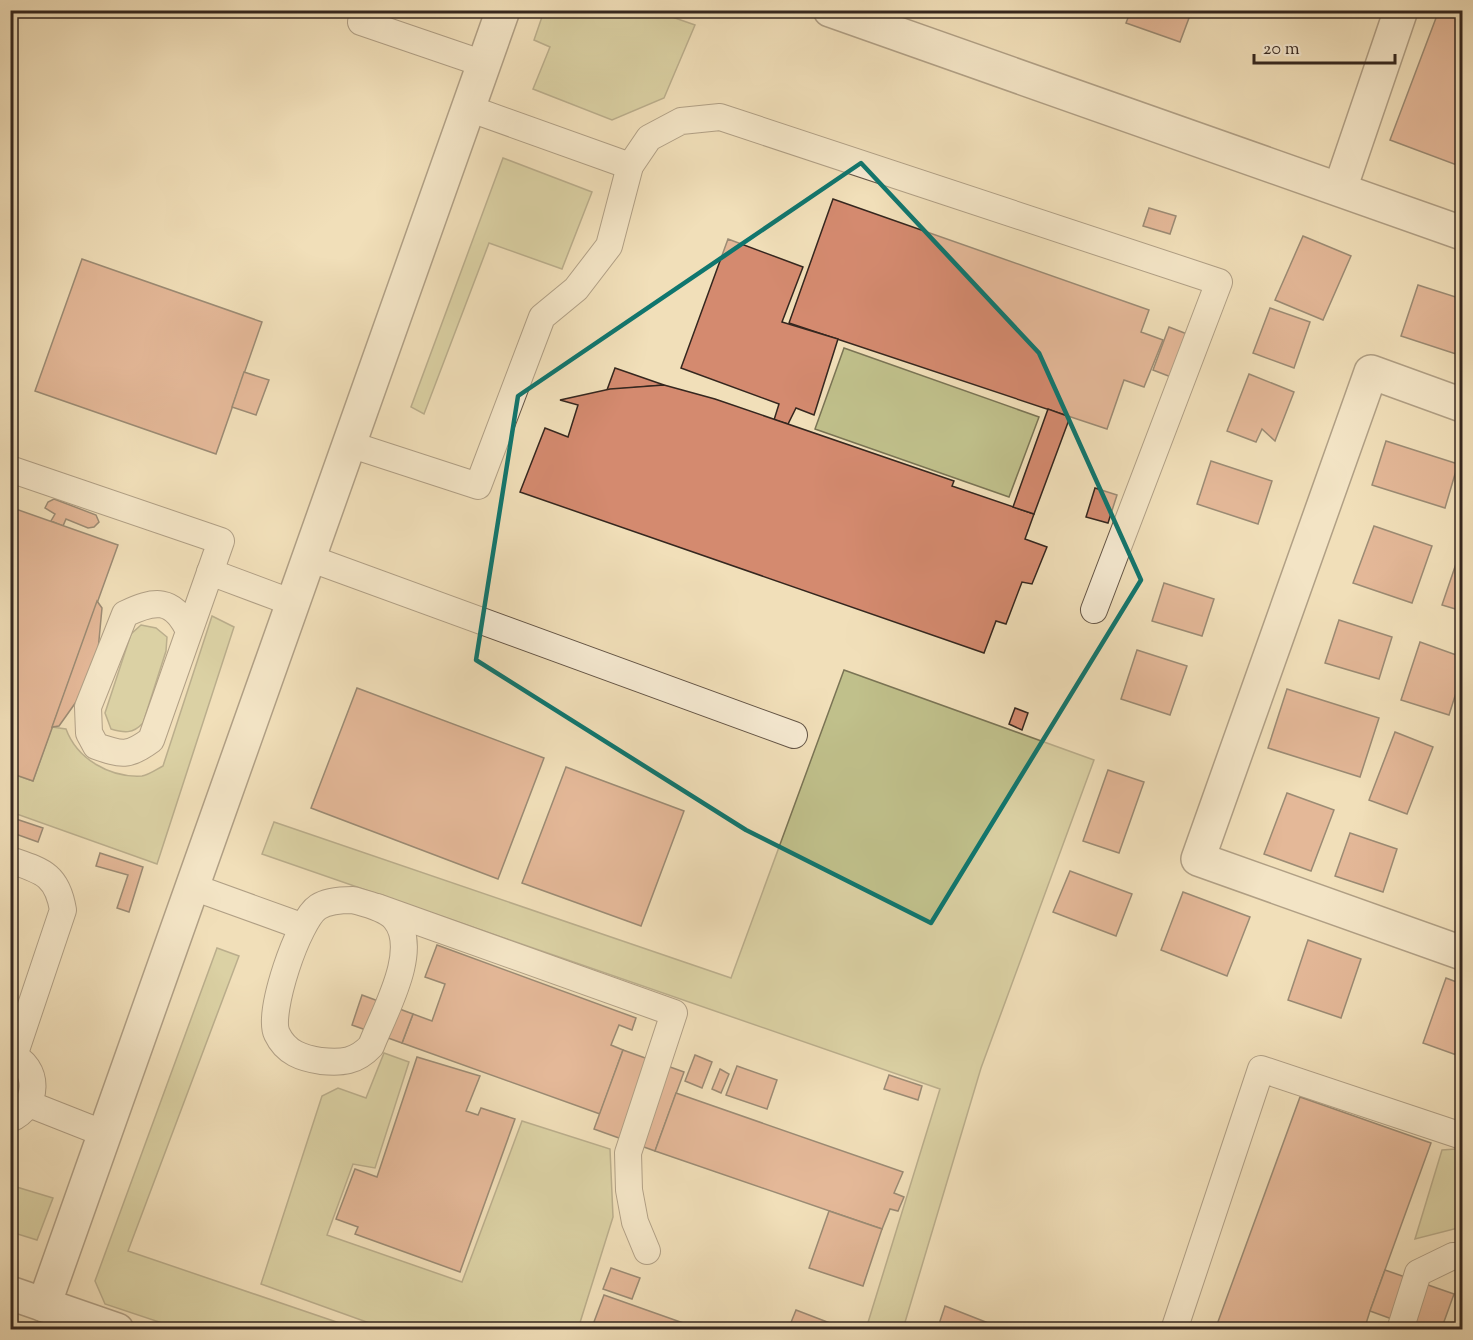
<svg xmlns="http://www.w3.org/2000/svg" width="1473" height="1340" font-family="'Sorts Mill Goudy',serif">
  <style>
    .green { fill: #c0c08b; stroke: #7a7455; stroke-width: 1.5 }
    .building { fill: #d48a6f; stroke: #35271f; stroke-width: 1.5 }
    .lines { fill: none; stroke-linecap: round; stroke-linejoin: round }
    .service-casing { stroke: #645546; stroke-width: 28 }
    .minor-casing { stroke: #645546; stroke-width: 36 }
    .tertiary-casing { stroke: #645546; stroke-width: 36 }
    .service { stroke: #f6ead2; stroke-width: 26 }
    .minor { stroke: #f6ead2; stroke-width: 33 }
    .tertiary { stroke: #f6ead2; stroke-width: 33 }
    .marked { fill: none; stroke: #0f766e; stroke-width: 4.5; stroke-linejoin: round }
  </style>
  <rect width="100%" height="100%" fill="#f1dfb9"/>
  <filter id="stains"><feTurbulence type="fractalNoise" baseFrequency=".00333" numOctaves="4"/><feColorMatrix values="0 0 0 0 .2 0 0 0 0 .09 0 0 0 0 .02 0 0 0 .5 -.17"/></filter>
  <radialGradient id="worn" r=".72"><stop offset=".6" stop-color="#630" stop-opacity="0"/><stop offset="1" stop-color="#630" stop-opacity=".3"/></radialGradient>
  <g class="green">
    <path d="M 544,11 L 655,11 L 695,25 L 664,98 L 612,120 L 533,89 L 550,47 L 534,40 Z"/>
    <path d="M 503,158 L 592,192 L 562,269 L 489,243 L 424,414 L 411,407 Z"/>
    <path d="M 844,348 L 1039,417 L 1009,497 L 815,429 Z"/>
    <path d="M 212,616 L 234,627 L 157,864 L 11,812 L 10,773 L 33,781 L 52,727 L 66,729 C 77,759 110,778 142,776 C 149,775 157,769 163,766 Z"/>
    <path d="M 141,625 L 156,628 L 167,637 L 166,651 L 143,723 C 133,734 124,733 111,729 L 105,713 L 131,634 Z"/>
    <path d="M 844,670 L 1094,760 L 981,1068 L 903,1329 L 866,1329 L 940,1089 L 262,854 L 274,822 L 731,978 Z"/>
    <path d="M 217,948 L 239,956 L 128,1251 L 357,1329 L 180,1329 L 105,1304 L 95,1281 Z"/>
    <path d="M 384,1053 L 409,1062 L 375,1168 L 353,1164 L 327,1235 L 462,1282 L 522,1121 L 610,1149 L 613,1217 L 578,1329 L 386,1329 L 261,1284 L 322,1096 L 338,1088 L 366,1098 Z"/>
    <path d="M 1456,1149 L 1462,1151 L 1462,1227 L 1415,1239 L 1442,1150 Z"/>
    <path d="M 10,1185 L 53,1198 L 37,1240 L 11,1232 Z"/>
  </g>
  <g class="building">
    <path d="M 1131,10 L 1192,10 L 1180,42 L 1126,23 Z"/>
    <path d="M 1439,10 L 1462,10 L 1462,167 L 1390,140 Z"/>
    <path d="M 833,199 L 1149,310 L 1141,332 L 1163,340 L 1144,387 L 1124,380 L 1107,429 L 789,323 Z"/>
    <path d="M 1149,208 L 1176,216 L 1170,234 L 1143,226 Z"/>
    <path d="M 1303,236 L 1351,256 L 1323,320 L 1275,300 Z"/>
    <path d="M 728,239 L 803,267 L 782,322 L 838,339 L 814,415 L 796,408 L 788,424 L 774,420 L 779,404 L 681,368 Z"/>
    <path d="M 82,259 L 262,322 L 216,454 L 35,391 Z"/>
    <path d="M 1418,285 L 1462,299 L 1462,356 L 1401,336 Z"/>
    <path d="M 1270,308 L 1310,322 L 1294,368 L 1253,353 Z"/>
    <path d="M 1169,327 L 1187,334 L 1171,377 L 1153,370 Z"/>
    <path d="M 615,368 L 664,385 L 607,390 Z"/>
    <path d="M 244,372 L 269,380 L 256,415 L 232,407 Z"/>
    <path d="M 1249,374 L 1294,392 L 1275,441 L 1262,429 L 1256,442 L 1227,431 Z"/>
    <path d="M 664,385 L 715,399 L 954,481 L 952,486 L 1034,514 L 1025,539 L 1047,547 L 1032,584 L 1022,582 L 1006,624 L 996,621 L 984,653 L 520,492 L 545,428 L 568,437 L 578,405 L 560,400 L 610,389 Z"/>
    <path d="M 1048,409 L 1070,417 L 1034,514 L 1013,507 Z"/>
    <path d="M 1386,441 L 1458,464 L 1445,508 L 1372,485 Z"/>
    <path d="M 1211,461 L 1272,481 L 1258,524 L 1197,504 Z"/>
    <path d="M 1095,488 L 1117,495 L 1108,523 L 1086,517 Z"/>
    <path d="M 54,499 L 96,515 L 99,522 L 94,527 L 88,528 L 66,519 L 63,526 L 51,521 L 55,514 L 45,508 L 48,502 Z"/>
    <path d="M 10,507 L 118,545 L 33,781 L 10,773 Z"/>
    <path d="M 1374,526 L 1432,546 L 1412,603 L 1353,583 Z"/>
    <path d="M 1459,555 L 1462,556 L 1462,611 L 1442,605 Z"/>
    <path d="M 1164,583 L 1214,599 L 1202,636 L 1152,621 Z"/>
    <path d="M 97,601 L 102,608 L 97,661 L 76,702 L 59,726 L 52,727 Z"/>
    <path d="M 1339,620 L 1392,637 L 1379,679 L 1325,663 Z"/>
    <path d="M 1420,642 L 1462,657 L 1462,674 L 1449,715 L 1401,700 Z"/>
    <path d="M 1137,650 L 1187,666 L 1170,715 L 1121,699 Z"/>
    <path d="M 357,688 L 544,758 L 498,879 L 311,808 Z"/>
    <path d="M 1287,689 L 1379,718 L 1360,777 L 1268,748 Z"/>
    <path d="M 1015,708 L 1028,713 L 1022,730 L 1009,724 Z"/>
    <path d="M 1395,732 L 1433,747 L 1407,814 L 1369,800 Z"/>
    <path d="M 566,767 L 684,811 L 641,926 L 522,883 Z"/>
    <path d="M 1108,770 L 1144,782 L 1119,853 L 1083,841 Z"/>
    <path d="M 1287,793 L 1334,810 L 1311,871 L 1264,854 Z"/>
    <path d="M 10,817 L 43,828 L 38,842 L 10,832 Z"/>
    <path d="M 1350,833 L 1397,849 L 1383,892 L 1335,876 Z"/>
    <path d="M 100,853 L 143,867 L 129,912 L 117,908 L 128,875 L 96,866 Z"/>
    <path d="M 1070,871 L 1132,894 L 1116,936 L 1053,912 Z"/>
    <path d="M 1183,892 L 1250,917 L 1227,976 L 1161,950 Z"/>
    <path d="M 1308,940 L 1361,959 L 1341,1018 L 1288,1000 Z"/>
    <path d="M 437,945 L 636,1018 L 632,1030 L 619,1025 L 611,1045 L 623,1050 L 600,1114 L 402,1043 L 413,1014 L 432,1021 L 445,984 L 425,977 Z"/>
    <path d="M 1446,978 L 1462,984 L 1462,1057 L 1423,1043 Z"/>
    <path d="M 362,995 L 413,1014 L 402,1043 L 352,1025 Z"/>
    <path d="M 623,1050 L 684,1072 L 655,1151 L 594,1129 Z"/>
    <path d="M 695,1055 L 712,1062 L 702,1088 L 685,1081 Z"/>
    <path d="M 417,1057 L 480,1076 L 466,1111 L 478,1115 L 481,1108 L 515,1119 L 460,1272 L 355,1234 L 358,1227 L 336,1219 L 355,1169 L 377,1177 Z"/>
    <path d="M 737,1066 L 777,1080 L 767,1109 L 726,1095 Z"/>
    <path d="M 720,1069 L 729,1074 L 721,1093 L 712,1089 Z"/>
    <path d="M 889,1075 L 922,1086 L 918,1100 L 884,1089 Z"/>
    <path d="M 676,1093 L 903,1172 L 894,1193 L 904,1197 L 898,1211 L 890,1209 L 882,1229 L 655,1151 Z"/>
    <path d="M 1300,1097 L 1431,1143 L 1370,1311 L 1364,1330 L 1215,1330 Z"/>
    <path d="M 829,1211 L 882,1229 L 863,1286 L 809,1268 Z"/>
    <path d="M 611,1268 L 640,1278 L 632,1299 L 603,1289 Z"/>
    <path d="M 1385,1270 L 1454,1294 L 1441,1330 L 1422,1330 L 1370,1311 Z"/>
    <path d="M 604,1295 L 703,1330 L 591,1330 Z"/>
    <path d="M 945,1306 L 1006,1330 L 937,1330 Z"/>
    <path d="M 796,1310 L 848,1330 L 788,1330 Z"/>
  </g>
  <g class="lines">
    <defs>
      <g id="service">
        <path d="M 361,22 L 484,64"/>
        <path d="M 468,108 L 630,166"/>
        <path d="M 349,444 L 478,486 L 542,317 L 576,289 L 609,246 L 630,166 L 649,138 L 681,121 L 720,117 L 1219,282 L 1094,610"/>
        <path d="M 10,469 L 221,541 L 151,740 C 128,757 122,755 96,746 L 89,733 L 88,707 L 125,614 C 154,600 173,597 189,631"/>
        <path d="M 309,558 L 794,735"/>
        <path d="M 210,572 L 293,603"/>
        <path d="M 10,860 C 42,871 57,874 63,910 L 14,1056"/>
        <path d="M 193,887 L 301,926"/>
        <path d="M 353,900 C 367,904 386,908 395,919 C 421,950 383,1014 371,1046 C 356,1062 342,1063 321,1061 C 302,1058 286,1053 277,1034 C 267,1014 298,920 318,907 C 327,901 343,900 353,900 Z"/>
        <path d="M 377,907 L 674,1013 L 628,1153 L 629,1190 L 635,1222 L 647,1251"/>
        <path d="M 10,1055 C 41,1066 39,1107 10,1119"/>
        <path d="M 29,1104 L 105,1134"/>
        <path d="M 1174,1330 L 1261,1069 L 1462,1136"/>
        <path d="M 1400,1330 L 1418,1273 L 1453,1256 L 1462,1257"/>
      </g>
      <g id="minor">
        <path d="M 1340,189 L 1401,10"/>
        <path d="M 1462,405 L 1371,372 L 1198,859 L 1462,953"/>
        <path d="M 10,1293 L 117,1330"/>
        <path d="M 44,1305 L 503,10"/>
      </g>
      <path id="tertiary" d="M 830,10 L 1462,233"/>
    </defs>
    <use href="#service" class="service-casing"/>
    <use href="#minor" class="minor-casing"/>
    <use href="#tertiary" class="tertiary-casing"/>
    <use href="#service" class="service"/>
    <use href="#minor" class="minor"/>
    <use href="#tertiary" class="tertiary"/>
  </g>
  <path d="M0 0H1473V1340H0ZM 861,163 L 1039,353 L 1141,580 L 931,923 L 746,830 L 476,660 L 518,396 Z" fill="#f1dfb9" fill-opacity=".55" fill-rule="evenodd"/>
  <path class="marked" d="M 861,163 L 1039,353 L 1141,580 L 931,923 L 746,830 L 476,660 L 518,396 Z"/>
  <rect width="1473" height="1340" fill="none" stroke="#f1dfb9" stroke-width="36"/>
  <rect x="12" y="12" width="1449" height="1316" fill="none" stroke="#35271f" stroke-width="3"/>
  <rect x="18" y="18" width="1437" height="1304" fill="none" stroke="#35271f" stroke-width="1.5"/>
  <path d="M1254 54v9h141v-9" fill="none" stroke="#35271f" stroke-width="3"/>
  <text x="1263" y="54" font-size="18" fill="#35271f" stroke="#f6ead2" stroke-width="4.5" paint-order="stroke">20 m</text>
  <rect width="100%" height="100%" filter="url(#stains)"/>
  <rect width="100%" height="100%" fill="url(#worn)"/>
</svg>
